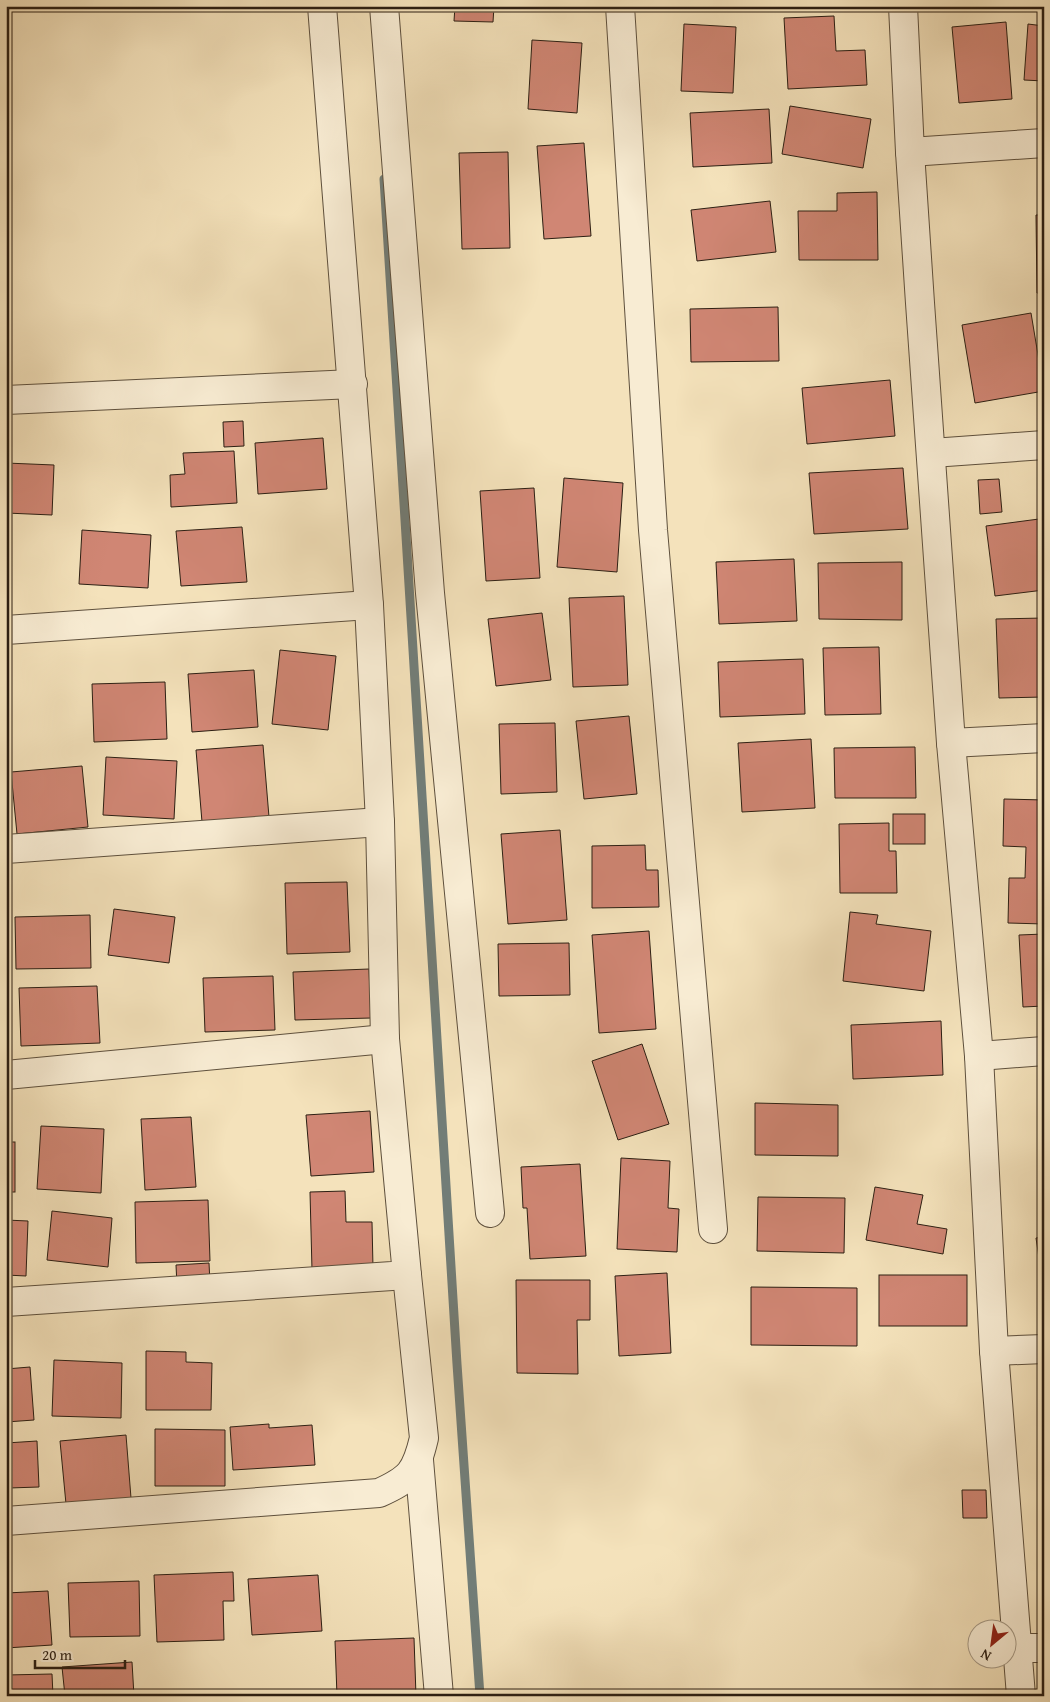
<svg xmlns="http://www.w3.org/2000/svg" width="1050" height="1702" font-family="'Gentium Book Plus',serif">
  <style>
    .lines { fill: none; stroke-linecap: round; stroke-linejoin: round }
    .stream { stroke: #727d77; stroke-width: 9 }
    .building { fill: #d08674; stroke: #2c1f13 }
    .minor-casing { stroke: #5e503d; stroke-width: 30 }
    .minor { stroke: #f8ecd3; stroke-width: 28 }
  </style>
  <rect width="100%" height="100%" fill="#f4e2bb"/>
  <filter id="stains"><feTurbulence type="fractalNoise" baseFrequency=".004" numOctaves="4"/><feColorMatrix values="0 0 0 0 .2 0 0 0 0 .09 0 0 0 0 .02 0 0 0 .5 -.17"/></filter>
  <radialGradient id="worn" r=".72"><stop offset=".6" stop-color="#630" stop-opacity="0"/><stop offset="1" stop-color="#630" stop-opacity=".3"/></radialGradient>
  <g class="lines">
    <path class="stream" d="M 384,179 L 457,1364 L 480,1696"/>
  </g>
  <g class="building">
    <path d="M 455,6 L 494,6 L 493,22 L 454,21 Z"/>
    <path d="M 834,16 L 836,51 L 865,50 L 867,85 L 788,89 L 784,18 Z"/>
    <path d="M 1006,22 L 1012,99 L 959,103 L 952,27 Z"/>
    <path d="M 684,24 L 736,27 L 733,93 L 681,91 Z"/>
    <path d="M 1028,24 L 1044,26 L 1044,81 L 1024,80 Z"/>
    <path d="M 532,40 L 582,43 L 577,113 L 528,109 Z"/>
    <path d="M 790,106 L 871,119 L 863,168 L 782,154 Z"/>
    <path d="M 769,109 L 772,163 L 693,167 L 690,113 Z"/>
    <path d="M 584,143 L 591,236 L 544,239 L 537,146 Z"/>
    <path d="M 508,152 L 510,248 L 462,249 L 459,153 Z"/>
    <path d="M 877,192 L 878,260 L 799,260 L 798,211 L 837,211 L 837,193 Z"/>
    <path d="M 770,201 L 776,252 L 697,261 L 691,210 Z"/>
    <path d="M 1036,215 L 1044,215 L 1044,293 L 1037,293 Z"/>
    <path d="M 778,307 L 779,361 L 691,362 L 690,309 Z"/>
    <path d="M 1031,313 L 1044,391 L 975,403 L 962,325 Z"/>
    <path d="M 890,380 L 895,436 L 807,444 L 802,388 Z"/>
    <path d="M 243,421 L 244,446 L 224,447 L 223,422 Z"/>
    <path d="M 323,438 L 327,489 L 258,494 L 255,443 Z"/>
    <path d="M 234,451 L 237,503 L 171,507 L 170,475 L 185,474 L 183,453 Z"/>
    <path d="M 6,463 L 54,465 L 52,515 L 6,513 Z"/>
    <path d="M 903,468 L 908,529 L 814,534 L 809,473 Z"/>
    <path d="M 564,478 L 623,483 L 617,572 L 557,567 Z"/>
    <path d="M 999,479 L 1002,512 L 980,514 L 978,480 Z"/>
    <path d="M 534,488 L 540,578 L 486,581 L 480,491 Z"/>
    <path d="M 1039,519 L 1044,552 L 1044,590 L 995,596 L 986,526 Z"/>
    <path d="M 242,527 L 247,582 L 181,586 L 176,531 Z"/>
    <path d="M 82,530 L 151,535 L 148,588 L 79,584 Z"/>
    <path d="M 794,559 L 797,621 L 719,624 L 716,562 Z"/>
    <path d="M 902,562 L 902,620 L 819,619 L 818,563 Z"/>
    <path d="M 624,596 L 628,685 L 573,687 L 569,598 Z"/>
    <path d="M 542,613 L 551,680 L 496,686 L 488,619 Z"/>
    <path d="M 1044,618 L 1044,697 L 999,698 L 996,619 Z"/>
    <path d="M 879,647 L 881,714 L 825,715 L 823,648 Z"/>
    <path d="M 280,650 L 336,656 L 328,730 L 272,724 Z"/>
    <path d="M 803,659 L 805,714 L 720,717 L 718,662 Z"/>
    <path d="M 254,670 L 258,727 L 192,732 L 188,674 Z"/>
    <path d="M 165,682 L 167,739 L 94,742 L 92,684 Z"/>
    <path d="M 629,716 L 637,794 L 584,799 L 576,721 Z"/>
    <path d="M 555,723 L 557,792 L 501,794 L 499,724 Z"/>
    <path d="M 811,739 L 815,808 L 742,812 L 738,743 Z"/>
    <path d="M 263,745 L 269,817 L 202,822 L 196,750 Z"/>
    <path d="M 915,747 L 916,798 L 835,798 L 834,748 Z"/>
    <path d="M 106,757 L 177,761 L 174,819 L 103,815 Z"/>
    <path d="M 82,766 L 88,827 L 17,834 L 11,772 Z"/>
    <path d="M 1004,799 L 1044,800 L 1044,924 L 1008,923 L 1009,878 L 1025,878 L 1026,847 L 1003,846 Z"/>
    <rect x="893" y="814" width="32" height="30"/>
    <path d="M 889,823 L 889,851 L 896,851 L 897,893 L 840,893 L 839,824 Z"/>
    <path d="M 560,830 L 567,920 L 508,924 L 501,834 Z"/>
    <path d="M 645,845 L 646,870 L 658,870 L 659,907 L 592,908 L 592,846 Z"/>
    <path d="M 347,882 L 350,952 L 287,954 L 285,883 Z"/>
    <path d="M 114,909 L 175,917 L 169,963 L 108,955 Z"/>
    <path d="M 850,912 L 878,915 L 876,924 L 931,931 L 924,991 L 843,981 Z"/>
    <path d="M 90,915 L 91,968 L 16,969 L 15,917 Z"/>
    <path d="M 649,931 L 656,1029 L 599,1033 L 592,935 Z"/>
    <path d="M 1044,934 L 1044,1006 L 1023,1007 L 1019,935 Z"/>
    <path d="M 569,943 L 570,995 L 499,996 L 498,944 Z"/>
    <path d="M 369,969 L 371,1018 L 295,1020 L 293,972 Z"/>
    <path d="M 273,976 L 275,1030 L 205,1032 L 203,978 Z"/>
    <path d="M 97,986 L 100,1043 L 21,1046 L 19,988 Z"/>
    <path d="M 6,995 L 8,995 L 11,1045 L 6,1045 Z"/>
    <path d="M 941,1021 L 943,1075 L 853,1079 L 851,1025 Z"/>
    <path d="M 642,1044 L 669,1124 L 618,1140 L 592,1061 Z"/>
    <path d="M 755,1103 L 838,1105 L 838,1156 L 755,1155 Z"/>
    <path d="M 370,1111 L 374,1172 L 311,1176 L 306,1115 Z"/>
    <path d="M 191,1117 L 196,1187 L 145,1190 L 141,1119 Z"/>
    <path d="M 41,1126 L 104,1129 L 101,1193 L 37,1189 Z"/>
    <rect x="6" y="1142" width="9" height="50"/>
    <path d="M 621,1158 L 670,1161 L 668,1208 L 679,1209 L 677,1252 L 617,1249 Z"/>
    <path d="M 580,1164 L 586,1256 L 530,1259 L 527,1208 L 523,1208 L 521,1167 Z"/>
    <path d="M 875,1187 L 923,1195 L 917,1224 L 947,1229 L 943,1254 L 866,1240 Z"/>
    <path d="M 345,1191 L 346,1222 L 372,1222 L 373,1268 L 312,1270 L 310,1192 Z"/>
    <path d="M 758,1197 L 845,1198 L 844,1253 L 757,1251 Z"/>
    <path d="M 208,1200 L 210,1261 L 136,1263 L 135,1202 Z"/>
    <path d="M 52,1211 L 112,1218 L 108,1267 L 47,1260 Z"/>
    <path d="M 6,1220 L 28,1221 L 26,1276 L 6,1275 Z"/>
    <path d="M 1044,1237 L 1044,1292 L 1036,1238 Z"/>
    <path d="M 209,1263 L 210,1283 L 177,1285 L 176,1265 Z"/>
    <path d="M 667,1273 L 671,1353 L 619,1356 L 615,1276 Z"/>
    <rect x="879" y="1275" width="88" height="51"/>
    <path d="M 516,1280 L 590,1280 L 590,1320 L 577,1320 L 578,1374 L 517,1373 Z"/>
    <path d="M 751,1287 L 857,1288 L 857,1346 L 751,1345 Z"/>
    <path d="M 146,1351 L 186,1352 L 186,1362 L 212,1363 L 211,1410 L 146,1410 Z"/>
    <path d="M 54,1360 L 122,1363 L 121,1418 L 52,1416 Z"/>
    <path d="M 30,1367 L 34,1420 L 6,1422 L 6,1369 Z"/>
    <path d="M 269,1424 L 269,1428 L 312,1425 L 315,1465 L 233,1470 L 230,1427 Z"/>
    <path d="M 155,1429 L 225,1430 L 225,1486 L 155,1486 Z"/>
    <path d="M 126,1435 L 131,1498 L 66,1504 L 60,1441 Z"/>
    <path d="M 37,1441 L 39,1487 L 9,1488 L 10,1498 L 6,1498 L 6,1443 Z"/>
    <path d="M 962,1490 L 986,1490 L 987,1518 L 963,1518 Z"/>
    <path d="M 233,1572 L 234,1601 L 223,1601 L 224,1640 L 157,1642 L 154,1575 Z"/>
    <path d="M 318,1575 L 322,1631 L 252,1635 L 248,1579 Z"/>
    <path d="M 139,1581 L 140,1636 L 70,1637 L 68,1583 Z"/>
    <path d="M 48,1591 L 52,1645 L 6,1648 L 6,1593 Z"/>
    <path d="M 414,1638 L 416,1696 L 337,1696 L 335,1641 Z"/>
    <path d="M 132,1662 L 134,1696 L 65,1696 L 62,1667 Z"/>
    <path d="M 52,1674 L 53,1696 L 6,1696 L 6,1675 Z"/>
  </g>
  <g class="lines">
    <defs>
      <g id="minor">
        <path d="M 384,6 L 430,593 L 490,1213"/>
        <path d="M 620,6 L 653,530 L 713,1229"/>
        <path d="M 903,6 L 910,152 L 920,303 L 951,743 L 979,1056 L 994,1351 L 1021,1696"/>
        <path d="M 910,152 L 1044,143"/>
        <path d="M 6,400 L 353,384"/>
        <path d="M 932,453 L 1044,445"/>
        <path d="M 6,630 L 369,605"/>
        <path d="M 951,743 L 1044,738"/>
        <path d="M 6,849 L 380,822"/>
        <path d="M 979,1056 L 1044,1051"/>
        <path d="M 6,1075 L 385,1039"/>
        <path d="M 6,1302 L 407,1275 L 385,1039 L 380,822 L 369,605 L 322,6"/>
        <path d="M 994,1351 L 1044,1349"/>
        <path d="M 419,1460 L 439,1696"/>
        <path d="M 6,1521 L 379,1493 C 410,1479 416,1472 424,1438 L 407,1275"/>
        <path d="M 1018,1648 L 1044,1648"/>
      </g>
    </defs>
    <use href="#minor" class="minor-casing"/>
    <use href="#minor" class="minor"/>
  </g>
  <rect width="1050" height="1702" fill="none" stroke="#f4e2bb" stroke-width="25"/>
  <rect x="8" y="8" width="1035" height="1687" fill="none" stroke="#2c1f13" stroke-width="2.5"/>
  <rect x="12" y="12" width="1025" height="1677" fill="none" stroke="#2c1f13"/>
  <g transform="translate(992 1644) rotate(209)"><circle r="24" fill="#f8ecd3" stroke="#a69a86"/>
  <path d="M0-4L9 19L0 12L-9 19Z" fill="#8f2418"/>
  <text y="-8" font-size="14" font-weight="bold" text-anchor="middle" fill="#2c1f13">N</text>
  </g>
  <path d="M35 1660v8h90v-8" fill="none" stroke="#2c1f13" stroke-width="2.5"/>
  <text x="42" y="1660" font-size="15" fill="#2c1f13" stroke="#f8ecd3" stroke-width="4" paint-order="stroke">20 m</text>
  <rect width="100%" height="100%" filter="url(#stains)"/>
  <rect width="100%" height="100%" fill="url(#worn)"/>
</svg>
